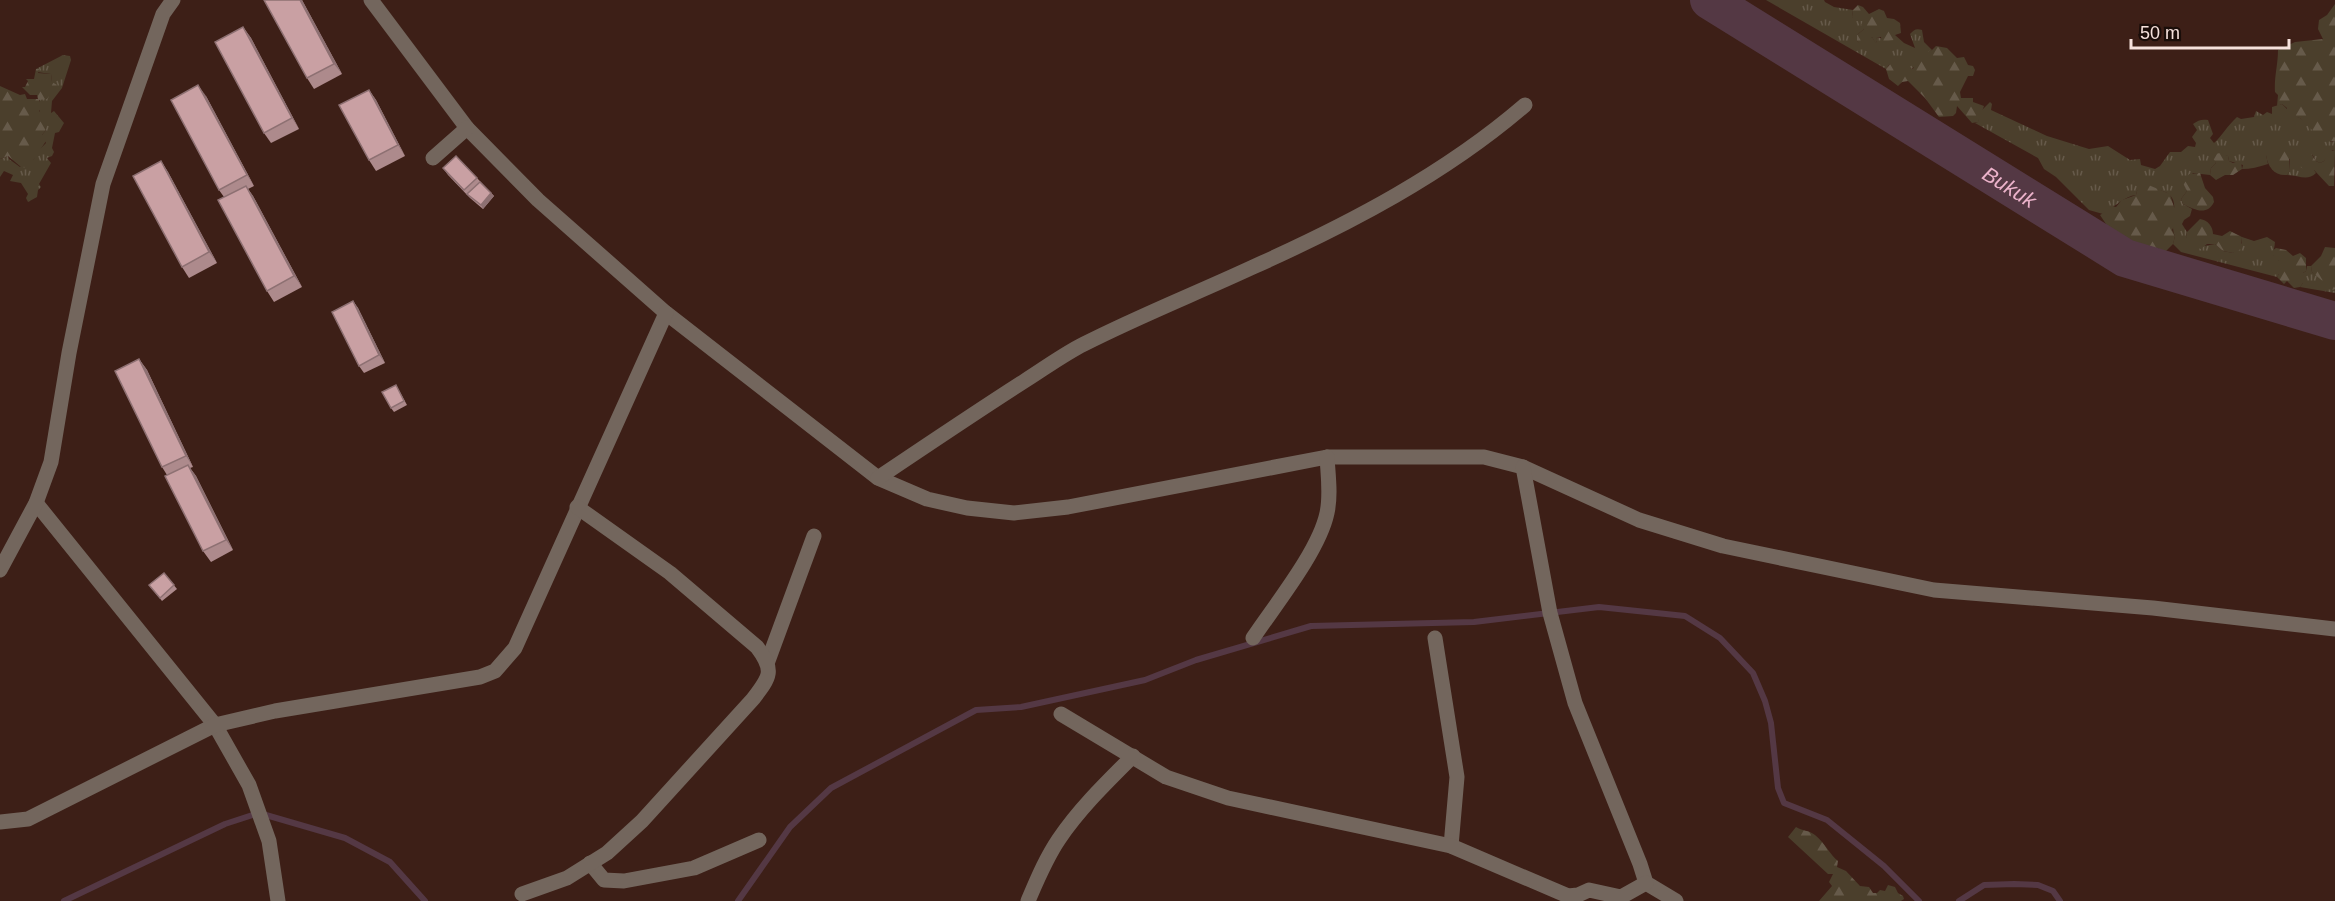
<svg xmlns="http://www.w3.org/2000/svg" width="2335" height="901" font-family="Arial,sans-serif">
  <style>
    .grass { fill: url(#grass-tufts) }
    .forest { fill: url(#forest-firs) }
    .lines { fill: none; stroke-linecap: round; stroke-linejoin: round }
    .stream { stroke: #543844; stroke-width: 6 }
    .river { stroke: #543844; stroke-width: 38 }
    .minor { stroke: #73665d; stroke-width: 15 }
    .wall { fill: #ad8a8c }
    .shaded-wall { fill: #8d7072 }
    .building { fill: #c9a0a3; stroke: #8d7072; stroke-width: 1.5 }
    .labels { text-anchor: middle; dominant-baseline: central; stroke-width: 6; stroke-linejoin: round; paint-order: stroke }
    .water-label { font-size: 21px; font-style: italic; fill: #ebb2ca; stroke: #1a0d09 }
  </style>
  <defs>
    <pattern id="grass-tufts" width="24" height="20" patternUnits="userSpaceOnUse" patternTransform="scale(1.5)"><rect width="24" height="20" fill="#4b3f2c"/><path d="M3 7l-1-3M5 7V3M7 7l1-3M15 17l-1-3M17 17v-4M19 17l1-3" fill="none" stroke="#665a4a"/></pattern>
    <pattern id="forest-firs" width="22" height="20" patternUnits="userSpaceOnUse" patternTransform="scale(1.5)"><rect width="22" height="20" fill="#4b3f2c"/><path d="M5 1l3.5 6h-7zM16 11l3.5 6h-7z" fill="#665a4a"/></pattern>
  </defs>
  <rect width="100%" height="100%" fill="#3d1f17"/>
  <g class="grass">
    <path d="M 1766,0 L 1824,0 L 1825,2 L 1834,7 L 1853,10 L 1852,17 L 1863,21 L 1864,29 L 1857,35 L 1857,41 L 1862,45 L 1872,37 L 1876,43 L 1877,37 L 1887,40 L 1895,35 L 1904,43 L 1915,48 L 1910,34 C 1914,30 1916,28 1922,30 L 1924,42 L 1932,50 C 1924,55 1917,67 1911,69 L 1900,61 L 1889,65 L 1886,69 Z"/>
    <path d="M 63,55 L 70,56 L 71,60 L 62,88 L 52,101 L 51,113 L 54,111 L 64,123 L 59,132 L 55,133 L 52,148 L 54,152 L 52,156 L 47,158 L 51,163 L 39,184 L 41,187 L 38,190 L 37,197 L 28,202 L 26,198 L 28,194 L 21,183 L 10,181 L 13,175 L 4,171 L 0,177 L 0,159 L 8,156 L 9,159 L 20,167 L 34,159 L 35,154 L 46,143 L 42,135 L 46,130 C 38,103 33,106 52,82 L 51,74 L 37,72 L 39,70 L 36,69 Z"/>
    <path d="M 1990,102 L 1992,104 L 1991,110 L 2047,136 L 2089,149 L 2108,146 L 2130,160 L 2140,159 L 2141,165 L 2155,169 L 2160,166 L 2170,152 L 2181,152 L 2188,146 L 2195,147 L 2196,143 L 2192,137 L 2197,130 L 2193,124 C 2198,120 2202,119 2208,120 L 2213,134 L 2210,138 L 2214,143 C 2222,136 2227,126 2237,117 L 2241,119 L 2254,117 L 2256,111 L 2263,115 L 2267,112 L 2272,114 L 2272,107 L 2282,104 L 2294,116 L 2300,118 L 2331,142 L 2335,141 L 2335,151 L 2332,150 L 2324,161 L 2320,163 L 2316,161 L 2312,154 L 2314,170 L 2316,173 C 2307,182 2299,175 2287,175 L 2290,171 L 2290,159 L 2266,155 L 2268,164 C 2259,167 2250,169 2242,169 L 2243,165 L 2229,161 L 2228,156 L 2216,154 L 2214,158 L 2216,163 L 2211,168 L 2210,175 L 2193,173 L 2184,183 L 2187,191 L 2181,199 L 2183,204 L 2192,209 L 2190,216 L 2184,220 L 2182,224 L 2187,232 L 2186,237 L 2204,246 L 2215,244 L 2223,251 L 2233,253 L 2242,243 L 2242,237 L 2254,241 L 2267,237 L 2275,242 L 2273,255 L 2279,261 L 2279,274 L 2277,277 L 2181,252 L 2173,244 L 2175,236 C 2168,222 2183,200 2165,192 C 2155,188 2148,187 2137,191 L 2136,195 C 2125,196 2113,208 2103,214 L 2089,210 L 2056,177 L 2044,169 L 2038,158 L 1975,123 L 1978,122 L 1980,112 Z"/>
    <path d="M 2307,266 L 2311,266 L 2312,272 L 2335,289 L 2335,293 L 2300,287 L 2303,283 L 2303,273 L 2306,271 Z"/>
  </g>
  <g class="forest">
    <path d="M 2335,4 L 2335,141 L 2324,142 L 2300,118 L 2287,116 L 2287,108 L 2282,104 L 2277,106 L 2278,95 L 2275,92 C 2274,77 2278,65 2278,50 L 2295,42 L 2323,39 L 2318,29 L 2319,20 L 2327,15 Z"/>
    <path d="M 1858,5 L 1863,7 L 1869,14 L 1879,9 L 1884,11 L 1887,18 L 1894,19 L 1900,23 L 1901,33 L 1895,35 L 1894,40 L 1882,42 L 1881,37 L 1877,37 L 1876,44 L 1872,37 L 1867,44 L 1862,46 L 1857,41 L 1857,35 L 1864,29 L 1861,25 L 1863,21 L 1857,21 L 1852,17 L 1853,10 Z"/>
    <path d="M 1936,46 L 1947,48 L 1957,58 L 1964,57 L 1968,65 L 1973,66 L 1975,70 L 1973,76 L 1968,76 L 1960,92 L 1961,98 L 1973,98 L 1973,102 L 1984,106 L 1978,122 L 1972,123 L 1957,106 L 1956,113 L 1953,116 L 1939,117 L 1925,98 L 1908,81 L 1902,82 L 1898,86 L 1889,79 L 1886,69 L 1894,60 C 1902,58 1908,61 1911,69 L 1914,68 L 1914,63 L 1918,57 L 1922,56 L 1924,53 L 1932,50 Z"/>
    <path d="M 36,69 L 39,69 L 38,73 L 51,74 L 52,82 L 57,85 L 47,99 L 39,100 L 41,108 L 39,111 L 43,114 L 46,130 L 42,135 L 50,135 L 28,168 L 21,167 L 8,156 L 0,159 L 0,86 L 20,95 L 25,94 L 27,99 L 38,99 L 37,95 L 30,95 L 22,87 L 25,87 L 28,81 L 26,79 L 34,79 Z"/>
    <path d="M 2281,146 L 2289,154 L 2290,171 L 2287,175 C 2274,176 2268,167 2266,155 L 2275,147 Z"/>
    <path d="M 2329,150 L 2335,151 L 2334,186 L 2329,186 L 2314,170 C 2306,171 2300,169 2297,162 L 2304,151 L 2310,152 L 2316,161 L 2320,163 L 2324,161 Z"/>
    <path d="M 2220,153 L 2228,156 L 2229,161 L 2233,163 L 2241,162 L 2242,169 L 2233,175 L 2225,175 L 2216,180 L 2210,175 L 2211,168 L 2216,163 L 2213,158 L 2215,154 Z"/>
    <path d="M 2200,173 L 2205,188 L 2213,197 L 2214,202 C 2207,216 2195,210 2183,204 L 2181,199 L 2187,191 L 2183,183 L 2189,174 Z"/>
    <path d="M 2146,184 L 2170,194 L 2174,207 L 2180,212 L 2179,216 L 2174,218 L 2175,224 L 2172,230 L 2175,236 L 2173,244 L 2164,253 L 2158,248 L 2150,256 L 2144,254 C 2136,257 2130,252 2123,247 L 2124,243 L 2119,242 L 2116,245 C 2110,243 2108,240 2104,235 L 2108,227 L 2100,215 L 2105,212 L 2105,209 L 2111,206 L 2116,207 L 2122,200 L 2136,195 L 2137,191 Z"/>
    <path d="M 2200,219 C 2208,220 2213,227 2213,234 L 2222,236 L 2230,231 L 2242,237 L 2241,249 L 2233,253 L 2223,251 L 2215,244 L 2207,244 L 2201,249 L 2196,248 L 2186,237 L 2187,232 Z"/>
    <path d="M 2325,247 L 2335,248 L 2335,289 L 2333,290 L 2312,272 L 2311,266 L 2321,256 Z"/>
    <path d="M 2276,248 L 2286,250 L 2293,256 L 2300,253 L 2306,258 L 2306,271 L 2303,273 L 2303,283 L 2300,287 L 2294,288 L 2287,281 L 2284,284 L 2277,277 L 2279,274 L 2279,261 L 2274,259 L 2272,251 Z"/>
    <path d="M 1796,827 C 1802,831 1809,830 1815,835 C 1825,843 1831,856 1838,861 L 1837,867 L 1846,871 L 1860,886 L 1869,887 L 1873,893 L 1877,893 L 1880,890 L 1885,891 L 1888,885 L 1895,887 L 1898,893 L 1903,896 L 1904,899 L 1901,901 L 1819,901 L 1832,886 L 1829,882 L 1833,874 L 1828,874 L 1788,837 Z"/>
  </g>
  <g class="lines">
    <g class="stream">
      <path d="M 64,901 L 225,824 L 259,813 L 345,838 L 390,862 L 425,901"/>
      <path d="M 738,901 L 790,827 L 831,788 L 976,710 L 1021,707 L 1145,680 L 1196,660 L 1311,626 L 1474,622 L 1599,607 L 1685,616 L 1720,638 L 1753,673 L 1765,701 L 1771,723 L 1778,788 L 1784,803 L 1827,820 L 1884,866 L 1919,901"/>
      <path d="M 1959,901 L 1984,885 L 2014,884 L 2038,885 L 2053,891 L 2060,901"/>
    </g>
    <path class="river" id="s1" d="M 1709,0 L 2125,258 L 2335,321"/>
    <g class="minor">
      <path d="M 371,0 L 467,128 L 538,200 L 666,313 L 878,478 L 927,499 L 967,508 L 1014,513 L 1068,507 L 1327,457 L 1484,457 L 1523,467 L 1639,520 L 1723,546 L 1934,590 L 2153,608 L 2335,629"/>
      <path d="M 433,158 L 467,128"/>
      <path d="M 1523,467 L 1550,613 L 1575,703 L 1640,864 L 1646,883 L 1676,901"/>
      <path d="M 878,478 C 927,445 976,412 1026,380 C 1045,368 1064,354 1084,344 C 1139,316 1197,293 1253,267 C 1349,224 1445,174 1525,105"/>
      <path d="M 36,503 L 215,725 L 249,785 L 269,841 L 278,901"/>
      <path d="M 0,570 L 36,503 L 51,462 L 69,353 L 103,184 L 163,14 L 173,0"/>
      <path d="M 1253,638 C 1275,605 1319,551 1327,513 C 1331,495 1328,475 1327,457"/>
      <path d="M 1435,638 L 1457,777 L 1451,846"/>
      <path d="M 768,661 L 814,536"/>
      <path d="M 1061,714 L 1166,777 L 1228,798 L 1451,846 L 1568,896 L 1578,895 L 1589,890 L 1621,897 L 1646,883"/>
      <path d="M 0,822 L 28,819 L 215,725 L 275,711 L 480,677 L 495,671 L 515,648 L 666,313"/>
      <path d="M 590,863 L 604,880 L 624,881 L 694,868 L 759,840"/>
      <path d="M 522,894 L 567,878 L 607,853 L 642,821 L 753,699 C 770,677 775,671 757,647 L 670,573 L 577,507"/>
      <path d="M 1028,901 C 1037,880 1046,858 1059,839 C 1080,808 1107,782 1133,756"/>
    </g>
  </g>
  <g class="wall">
    <path d="M 264,0 L 302,0 L 342,74 L 314,89 L 307,78 Z"/>
    <path d="M 243,27 L 251,38 L 299,129 L 271,143 L 264,133 Z"/>
    <path d="M 369,90 L 376,100 L 405,156 L 376,171 L 369,160 Z"/>
    <path d="M 206,96 L 254,186 L 248,189 L 253,196 L 302,287 L 274,302 L 267,291 L 224,197 L 219,190 Z"/>
    <path d="M 161,161 L 168,172 L 217,263 L 189,278 L 182,267 Z"/>
    <path d="M 443,168 L 477,178 L 494,196 L 483,209 L 470,198 L 448,175 Z"/>
    <path d="M 353,301 L 358,308 L 385,363 L 364,373 L 359,366 Z"/>
    <path d="M 139,359 L 147,370 L 193,467 L 190,468 L 196,476 L 233,550 L 211,562 L 203,551 L 167,475 L 162,467 Z"/>
    <path d="M 396,385 L 407,405 L 394,412 L 391,408 Z"/>
    <path d="M 164,573 L 177,589 L 162,601 L 149,585 Z"/>
  </g>
  <g class="shaded-wall">
    <path d="M 300,0 L 302,0 L 342,74 L 334,64 Z"/>
    <path d="M 243,27 L 251,38 L 299,129 L 292,118 Z"/>
    <path d="M 198,85 L 206,96 L 254,186 L 247,175 Z"/>
    <path d="M 369,90 L 376,100 L 405,156 L 398,145 Z"/>
    <path d="M 161,161 L 168,172 L 217,263 L 209,252 Z"/>
    <path d="M 246,186 L 253,196 L 302,287 L 294,276 Z"/>
    <path d="M 491,193 L 494,196 L 483,209 L 481,205 Z"/>
    <path d="M 353,301 L 358,308 L 385,363 L 379,355 Z"/>
    <path d="M 139,359 L 147,370 L 193,467 L 186,456 Z"/>
    <path d="M 188,465 L 196,476 L 233,550 L 226,540 Z"/>
  </g>
  <g class="building">
    <path d="M 264,0 L 300,0 L 334,64 L 307,78 Z"/>
    <path d="M 243,27 L 292,118 L 264,133 L 215,42 Z"/>
    <path d="M 198,85 L 247,175 L 219,190 L 171,100 Z"/>
    <path d="M 369,90 L 398,145 L 369,160 L 339,105 Z"/>
    <path d="M 456,156 L 477,178 L 464,190 L 443,168 Z"/>
    <path d="M 161,161 L 209,252 L 182,267 L 133,176 Z"/>
    <path d="M 480,182 L 491,193 L 481,205 L 467,194 Z"/>
    <path d="M 246,186 L 294,276 L 267,291 L 218,200 Z"/>
    <path d="M 353,301 L 379,355 L 359,366 L 332,312 Z"/>
    <path d="M 139,359 L 186,456 L 162,467 L 115,371 Z"/>
    <path d="M 396,385 L 404,401 L 391,408 L 382,392 Z"/>
    <path d="M 188,465 L 226,540 L 203,551 L 165,476 Z"/>
    <path d="M 164,573 L 174,585 L 160,598 L 149,585 Z"/>
  </g>
  <g class="labels">
    <g class="water-label">
      <text stroke="none"><textPath href="#s1" startOffset="354">Bukuk</textPath></text>
    </g>
  </g>
  <path d="M2131 39v9h158v-9" fill="none" stroke="#f6e1dc" stroke-width="3"/>
  <text x="2140" y="39" font-size="18" fill="#f6e1dc" stroke="#1a0d09" stroke-width="4.5" paint-order="stroke">50 m</text>
</svg>
